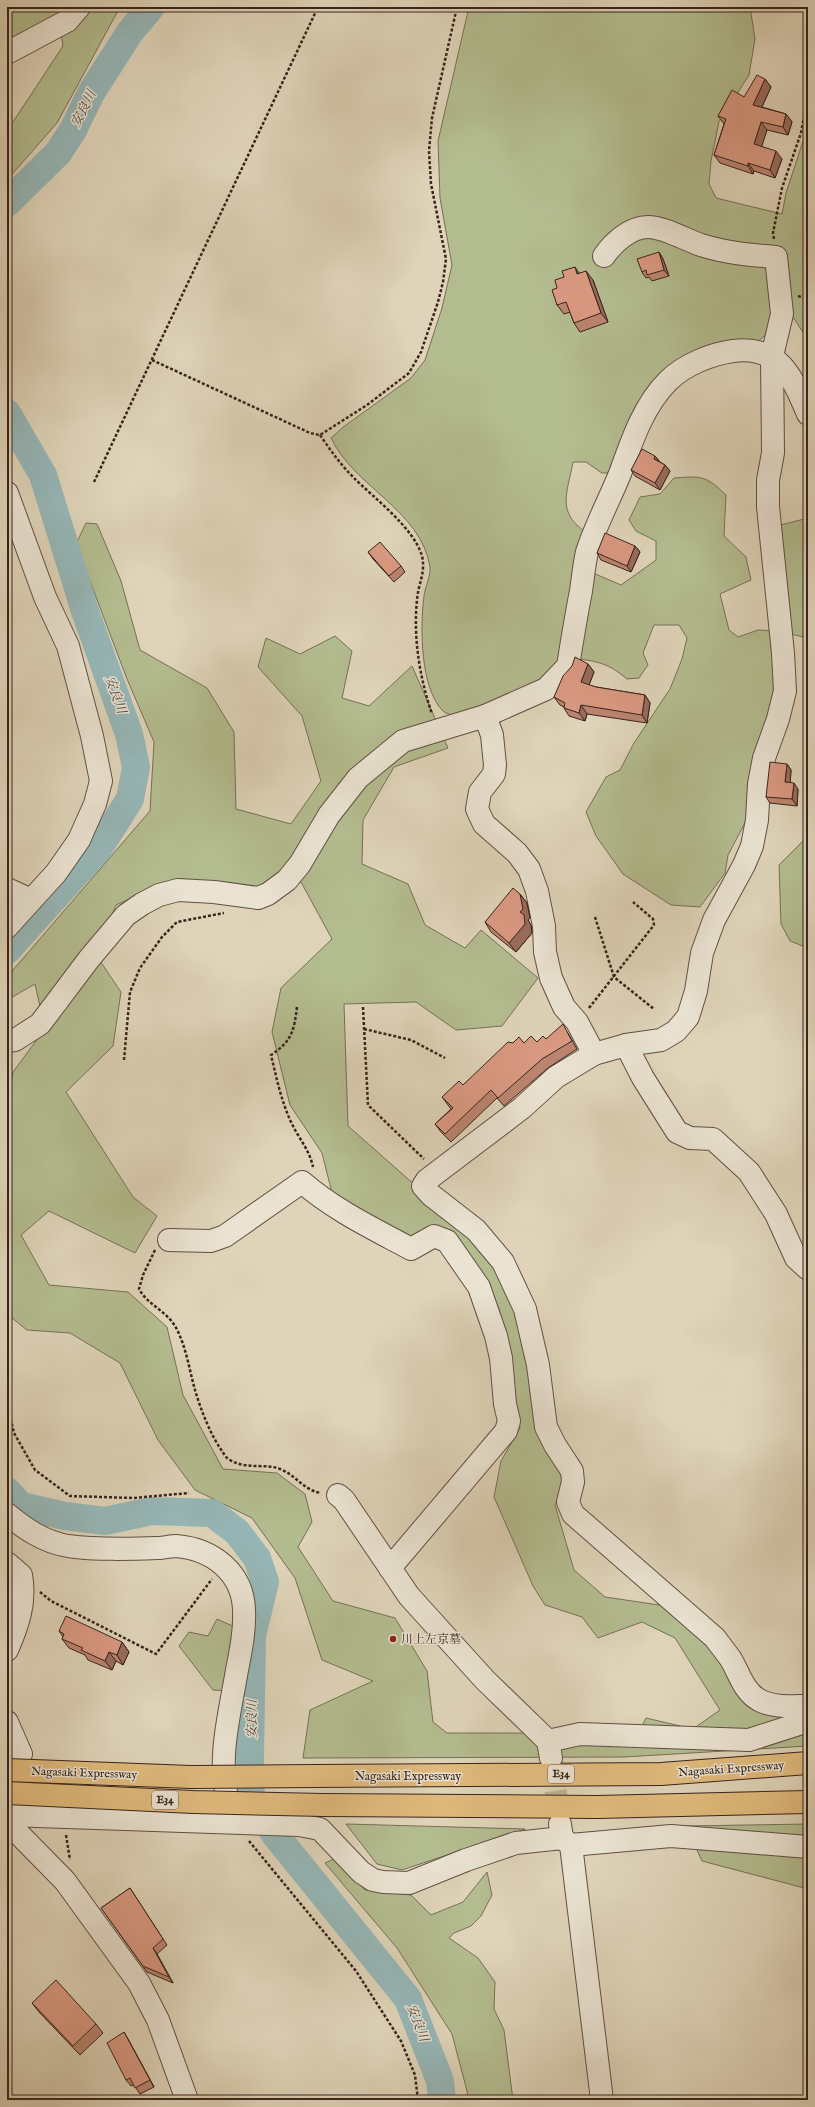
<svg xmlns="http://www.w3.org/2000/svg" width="815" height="2107" font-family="'IM FELL English','Noto Serif JP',serif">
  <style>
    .green { fill: #b3bc8f; stroke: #767056; fill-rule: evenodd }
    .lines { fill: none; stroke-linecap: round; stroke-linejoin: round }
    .river { stroke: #96b7b8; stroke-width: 28 }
    .minor-tunnel { stroke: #beb19a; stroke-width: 22; stroke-dasharray: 22 11; stroke-linecap: butt }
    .minor-casing { stroke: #624f43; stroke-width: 24 }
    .highway-casing { stroke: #38231c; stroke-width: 24 }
    .path { stroke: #38231c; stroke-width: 2.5; stroke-dasharray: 3 2; stroke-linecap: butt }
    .minor { stroke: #eae3d2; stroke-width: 22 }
    .highway { stroke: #e0ba7c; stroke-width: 22 }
    .highway-bridge-casing { stroke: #38231c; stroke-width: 24; stroke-linecap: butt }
    .highway-bridge { stroke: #e0ba7c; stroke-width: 22 }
    .wall { fill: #bb8470; stroke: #38231c }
    .shaded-wall { fill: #996b5b; stroke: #38231c }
    .building { fill: #da9982; stroke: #38231c }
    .poi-dot { fill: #8f2418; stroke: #eae3d2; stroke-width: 1.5 }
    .labels { text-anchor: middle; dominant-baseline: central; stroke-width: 3; stroke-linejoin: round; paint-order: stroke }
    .shield { fill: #eae3d2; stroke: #6d5d53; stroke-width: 1 }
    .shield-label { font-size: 11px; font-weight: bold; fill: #38231c }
    .poi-label { font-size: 12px; fill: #38231c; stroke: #eae3d2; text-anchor: start }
    .street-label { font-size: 12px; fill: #38231c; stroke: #eae3d2 }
    .water-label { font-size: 13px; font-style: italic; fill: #504843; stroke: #eae3d2 }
  </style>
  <rect width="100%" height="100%" fill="#dfd4b9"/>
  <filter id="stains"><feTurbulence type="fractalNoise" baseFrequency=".005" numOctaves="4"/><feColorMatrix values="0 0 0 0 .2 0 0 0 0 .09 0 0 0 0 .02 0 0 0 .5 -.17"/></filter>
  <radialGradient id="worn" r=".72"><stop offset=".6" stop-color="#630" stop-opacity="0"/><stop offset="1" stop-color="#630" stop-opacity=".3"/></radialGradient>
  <g class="green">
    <path d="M 7,7 L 64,7 L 57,17 L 7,40 Z"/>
    <path d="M 83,7 L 120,7 L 57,123 L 7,180 L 7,131 L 63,46 L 61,33 Z"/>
    <path d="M 469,7 L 750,7 L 755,39 L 749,75 L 719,122 L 711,161 L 709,184 L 716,198 L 782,214 L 786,193 L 808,126 L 808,340 L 791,314 L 757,342 L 691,356 L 610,473 L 602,473 L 586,462 L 573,462 C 568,491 556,511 584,531 L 593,573 L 621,585 L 656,560 L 656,541 L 636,531 L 629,520 L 640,497 L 660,494 L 674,478 C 702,476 705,475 726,495 L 724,536 L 746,557 L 751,580 L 720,594 L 729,630 L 738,637 L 758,630 L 776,631 L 765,529 L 808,518 L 808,638 L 777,631 L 781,687 L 747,819 L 728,855 L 725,873 L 700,907 L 671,905 L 623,874 L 596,836 L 586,812 L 606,777 L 620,770 L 634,743 L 670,689 L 682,659 L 687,638 L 679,625 L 654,625 L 643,653 L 648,665 L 639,678 L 627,679 C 606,661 592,660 565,658 L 534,686 L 457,717 C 453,715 446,714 443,711 C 420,688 420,627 424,596 C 425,587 431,576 430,567 C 421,510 354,487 331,438 L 342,428 L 411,378 L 425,360 L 442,308 L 452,265 L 440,198 L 438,141 Z"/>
    <path d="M 86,523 L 97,524 L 121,581 L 140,650 L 207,688 L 234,732 L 236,809 L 291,824 L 321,781 L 302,716 L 258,667 L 266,638 L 300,654 L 335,636 L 352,651 L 342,698 L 369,706 L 412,666 L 448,748 L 394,767 L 363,820 L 362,864 L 408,884 L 425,925 L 465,948 L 481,930 L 538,978 L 502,1026 L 456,1030 L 416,1002 L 344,1004 L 348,1126 L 475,1238 L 500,1267 L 520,1311 L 567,1479 L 555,1505 L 574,1570 L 605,1597 L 666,1606 L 716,1651 L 747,1695 L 808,1717 L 808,1746 L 624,1757 L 303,1758 L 310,1710 L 373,1681 L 322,1660 L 295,1578 L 252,1518 L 195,1490 L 158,1440 L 120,1363 L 70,1333 L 27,1330 L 7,1314 L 7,1105 L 13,1072 L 45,1029 L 35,984 L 7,1000 L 7,977 L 150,811 L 154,742 L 127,679 L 76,544 ZM 169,881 L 258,888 L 301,882 L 332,939 L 281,988 L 272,1032 L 290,1105 L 322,1153 L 332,1193 L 412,1242 L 444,1232 L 476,1265 L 499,1309 L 520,1428 L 501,1461 L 494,1497 L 533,1586 L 545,1605 L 582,1617 L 598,1638 L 642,1622 L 675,1638 L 720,1710 L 693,1729 L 646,1718 L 641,1728 L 531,1733 L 447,1733 L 433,1722 L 427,1671 L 395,1618 L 333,1601 L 298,1547 L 312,1522 L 305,1494 L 277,1473 L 223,1469 L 183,1395 L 167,1327 L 128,1292 L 49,1285 L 21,1235 L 49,1211 L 135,1253 L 157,1216 L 133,1197 L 66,1092 L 113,1046 L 121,992 L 96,955 L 116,905 Z"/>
    <path d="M 808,836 L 808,948 L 790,941 L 781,924 L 779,865 Z"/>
    <path d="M 217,1619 L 237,1628 L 227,1691 L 213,1690 L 179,1646 L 189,1632 L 208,1636 Z"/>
    <path d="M 346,1824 L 525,1829 L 402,1870 L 377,1864 Z"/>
    <path d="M 808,1824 L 808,1889 L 702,1861 L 686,1826 Z"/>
    <path d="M 334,1859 L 365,1890 L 411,1895 L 431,1915 L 463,1902 L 487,1872 L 492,1895 L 481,1916 L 471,1926 L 454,1933 L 449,1938 L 478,1958 L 495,1982 L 494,2009 L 504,2030 L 513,2100 L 468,2100 L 467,2091 L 452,2034 L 397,1948 L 325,1863 Z"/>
  </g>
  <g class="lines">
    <g class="river">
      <path d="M 7,203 L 58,153 L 73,130 L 91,93 L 130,32 L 151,7"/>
      <path d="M 7,413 L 43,475 L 85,611 L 129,734 L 136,767 L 130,799 L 99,848 L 7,950"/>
      <path d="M 7,1491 L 21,1506 L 65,1516 L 105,1521 L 152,1511 L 212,1513 L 237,1532 L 257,1558 L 265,1582 L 252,1636 L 250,1757 L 251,1800 L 277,1837 L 408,1999 L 440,2081 L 442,2100"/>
    </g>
    <path class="minor-tunnel" d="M 551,1758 L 560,1823"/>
    <defs>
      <g id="minor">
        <path d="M 7,53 L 67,21 L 79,7"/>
        <path d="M 604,256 C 613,243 630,227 648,227 C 664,227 686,240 701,245 C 726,253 750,255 776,257 L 782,314 L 772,356 L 773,453 L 768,480 L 768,507 L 783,653 L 785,691 L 778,719 L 764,758 L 759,784 L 757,820 L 752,846 L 744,865 L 714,920 L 702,953 L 696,991 L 688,1017 L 676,1031 L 661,1040 L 626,1045"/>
        <path d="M 7,493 L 45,597 L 68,646 L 92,736 L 101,781 L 95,804 L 79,840 L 56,873 L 7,927"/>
        <path d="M 485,716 L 492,735 L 495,765 L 494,774 L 480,792 L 477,809 L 484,824 L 517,853 L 529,869 L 537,891 L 544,926 L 545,952 L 551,978 L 564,1007 L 577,1022 L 594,1054"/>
        <path d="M 7,889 L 31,900"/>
        <path d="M 7,1041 L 15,1040 L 40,1024 L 89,959 L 126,915 L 142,904 L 159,895 L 178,890 L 214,892 L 258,898 L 268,894 L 287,880 L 300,864 L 329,815 L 358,778 L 403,741 L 485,716 L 546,689 L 568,666 C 572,641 576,616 581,591 C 583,578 584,565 587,552 C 596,524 610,499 621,471 C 632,440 644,405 668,381 C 684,365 711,354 733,351 C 780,345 792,377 808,414"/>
        <path d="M 169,1240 L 211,1241 L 225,1236 L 302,1182 C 334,1210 374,1229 411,1249 L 434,1236 L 447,1241 L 479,1287 L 496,1336 L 501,1358 L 505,1404 L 509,1421 L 506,1431 L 390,1568"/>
        <path d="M 808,1269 L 796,1258 L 776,1214 L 749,1172 L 713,1139 L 690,1138 L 677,1132 L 643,1078 L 626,1045 L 594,1054 L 556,1077 L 522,1108 L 427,1180 L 423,1186 L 431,1195 L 476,1230 L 503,1262 L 525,1309 L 538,1365 L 546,1427 L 555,1445 L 572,1471 L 573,1482 L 568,1502 L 573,1514 L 715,1638 C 720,1645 725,1651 730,1658 C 739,1672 743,1691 759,1700 C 774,1708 792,1706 808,1706"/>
        <path d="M 338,1495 L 344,1500 L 409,1596 L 485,1680 L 548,1741"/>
        <path d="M 7,1514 C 25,1529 44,1542 68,1546 C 97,1550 129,1549 158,1548 C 164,1548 171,1546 176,1546 C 213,1549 243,1573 244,1610 C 245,1630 241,1650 237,1670 C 230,1713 217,1758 228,1801 C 230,1808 231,1815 236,1820"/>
        <path d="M 7,1563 L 21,1575 C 26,1602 18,1625 7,1650"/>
        <path d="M 7,1722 L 21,1754"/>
        <path d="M 551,1758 L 548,1741 L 580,1734 L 749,1740 L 808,1721"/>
        <path d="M 7,1815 L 299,1825 L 320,1829 L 361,1872 L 373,1880 L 383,1882 L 409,1883 L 466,1860 L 516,1843 L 562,1838"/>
        <path d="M 7,1822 L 65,1881 L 139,1983 L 158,2020 L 187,2100"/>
        <path d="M 560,1824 L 562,1838 L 571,1845 L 602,2100"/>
        <path d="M 571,1845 L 671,1836 L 808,1847"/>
      </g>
      <g id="highway">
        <path d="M 314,1776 L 661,1774 L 808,1763"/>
        <path d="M 323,1805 L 597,1807 L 808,1802"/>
      </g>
    </defs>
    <use href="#minor" class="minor-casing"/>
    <use href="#highway" class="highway-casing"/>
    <g class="path">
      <path d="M 774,239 L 773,233 L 782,188 L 801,133 L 808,94"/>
      <path d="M 798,296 L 808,299"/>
      <path d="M 152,360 L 310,433 L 320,435 L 367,405 L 409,373 L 421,352 L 438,302 L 443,282 L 446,259 L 431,184 L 429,151 L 432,118 L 457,7"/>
      <path d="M 320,435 C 331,451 341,465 354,478 C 374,498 414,528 422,556 C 426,573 418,584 417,600 C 413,638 420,679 432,714"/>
      <path d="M 94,482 L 318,7"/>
      <path d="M 595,917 L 614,977 L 654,1009"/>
      <path d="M 297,1007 C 294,1031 292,1041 271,1055 C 277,1080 282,1105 294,1128 C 301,1141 310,1152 313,1167"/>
      <path d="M 363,1007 L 368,1105 L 424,1159"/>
      <path d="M 589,1008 L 654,925 L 653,919 L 633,902"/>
      <path d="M 7,1011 L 10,1006"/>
      <path d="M 364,1029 L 411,1040 L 445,1058"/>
      <path d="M 124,1060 L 130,992 L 140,968 L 162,937 L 177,922 L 224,913"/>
      <path d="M 155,1250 L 143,1275 L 139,1289 C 147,1304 166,1311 175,1326 C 186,1345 189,1369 195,1390 C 201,1410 210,1434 222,1451 C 224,1454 226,1458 230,1460 C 247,1470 265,1463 280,1469 C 296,1475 303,1490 321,1493"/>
      <path d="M 7,1404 L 14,1433 L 35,1470 L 70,1496 L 133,1498 L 189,1493"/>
      <path d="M 40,1592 L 51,1601 L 156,1654 L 212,1579"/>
      <path d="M 66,1835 L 70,1860"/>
      <path d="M 249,1841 L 356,1971 L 401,2041 L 415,2075 L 418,2100"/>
    </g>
    <use href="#minor" class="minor"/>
    <use href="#highway" class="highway"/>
    <defs>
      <g id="highway-bridge">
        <path d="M 7,1770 L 191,1777 L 314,1776"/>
        <path d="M 7,1793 L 193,1802 L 323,1805"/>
      </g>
    </defs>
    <use href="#highway-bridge" class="highway-bridge-casing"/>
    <use href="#highway-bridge" class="highway-bridge"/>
  </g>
  <g class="wall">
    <path d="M 765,79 L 771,87 L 762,107 L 786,114 L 792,122 L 788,135 L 767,130 L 761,146 L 782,159 L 775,178 L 754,171 L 753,174 L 720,163 L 714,155 L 724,124 L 718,116 L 744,97 Z"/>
    <path d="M 659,252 L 663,259 L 669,276 L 652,281 L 649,277 L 646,278 L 642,272 Z"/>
    <path d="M 579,273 L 593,280 L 608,322 L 580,332 L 574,323 L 570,312 L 564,314 L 557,305 L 557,288 Z"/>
    <path d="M 655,456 L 660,462 L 665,465 L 670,471 L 660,490 L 635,476 L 631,470 Z"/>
    <path d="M 635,546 L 640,552 L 631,572 L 601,560 L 597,553 Z"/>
    <path d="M 368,552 L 401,566 L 405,572 L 394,582 L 373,559 Z"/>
    <path d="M 588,664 L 594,672 L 589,685 L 596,687 L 645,695 L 650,703 L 647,723 L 587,714 L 585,721 L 569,716 L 564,708 L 564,707 L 560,705 L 554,697 Z"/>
    <path d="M 787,764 L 791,770 L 790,783 L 798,789 L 797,806 L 770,803 L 766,797 Z"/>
    <path d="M 520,894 L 527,903 L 530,918 L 528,920 L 531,925 L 532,933 L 516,952 L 491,932 L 485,922 Z"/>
    <path d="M 568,1033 L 577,1049 L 548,1068 L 504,1106 L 497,1098 L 451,1142 L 441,1132 L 435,1124 L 451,1109 L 442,1097 L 463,1085 L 513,1043 L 537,1042 Z"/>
    <path d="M 59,1631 L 122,1642 L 129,1652 L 123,1665 L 116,1661 L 112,1670 L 88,1660 L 85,1655 L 69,1648 L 62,1639 L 63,1637 Z"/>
    <path d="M 130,1888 L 167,1945 L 157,1954 L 173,1983 L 147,1972 L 101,1908 Z"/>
    <path d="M 32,2003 L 96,2024 L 103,2033 L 80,2055 L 39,2012 Z"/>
    <path d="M 128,2039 L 154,2087 L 140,2094 L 134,2085 L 131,2086 L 126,2080 Z"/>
  </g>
  <g class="shaded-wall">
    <path d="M 765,79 L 771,87 L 759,113 L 753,105 Z"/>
    <path d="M 786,114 L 792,122 L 788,135 L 783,127 Z"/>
    <path d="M 761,122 L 767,130 L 760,152 L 754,144 Z"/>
    <path d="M 776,151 L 782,159 L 775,178 L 770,170 Z"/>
    <path d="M 748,163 L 754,171 L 753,174 L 748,166 Z"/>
    <path d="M 659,252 L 663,259 L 669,276 L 664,270 Z"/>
    <path d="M 575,267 L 581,276 L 577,274 Z"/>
    <path d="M 586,271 L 593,280 L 608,322 L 601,313 Z"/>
    <path d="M 655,456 L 660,462 L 654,459 Z"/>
    <path d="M 665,465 L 670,471 L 660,490 L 655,483 Z"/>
    <path d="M 635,546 L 640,552 L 631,572 L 627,566 Z"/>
    <path d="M 588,664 L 594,672 L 587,690 L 581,682 Z"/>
    <path d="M 645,695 L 650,703 L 647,723 L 642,715 Z"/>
    <path d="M 581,705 L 587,714 L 585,721 L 579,713 Z"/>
    <path d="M 787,764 L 791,770 L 790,788 L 785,782 Z"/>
    <path d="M 794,783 L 798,789 L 797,806 L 792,799 Z"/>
    <path d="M 520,894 L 527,903 L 530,918 L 528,920 L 531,925 L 532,933 L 516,952 L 509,943 L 520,912 Z"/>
    <path d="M 122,1642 L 129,1652 L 123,1665 L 117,1655 Z"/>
    <path d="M 109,1652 L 116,1661 L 112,1670 L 105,1661 Z"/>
    <path d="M 153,1948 L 157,1954 L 173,1983 L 169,1977 Z"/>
    <path d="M 124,2032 L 128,2039 L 154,2087 L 150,2080 Z"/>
  </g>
  <g class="building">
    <path d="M 757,75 L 765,79 L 753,105 L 786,114 L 783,127 L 761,122 L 754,144 L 776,151 L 770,170 L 748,163 L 748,166 L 714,155 L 726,119 L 718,116 L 732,90 L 744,97 Z"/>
    <path d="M 659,252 L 664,270 L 647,275 L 646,270 L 642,272 L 637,259 Z"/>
    <path d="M 575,267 L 577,274 L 586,271 L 601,313 L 574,323 L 566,302 L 557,305 L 552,290 L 557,288 L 555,280 L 564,277 L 562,271 Z"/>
    <path d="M 642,449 L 655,456 L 654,459 L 665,465 L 655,483 L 631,470 Z"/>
    <path d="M 605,533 L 635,546 L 627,566 L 597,553 Z"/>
    <path d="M 380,542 L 401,566 L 389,576 L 368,552 Z"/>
    <path d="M 575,657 L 588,664 L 581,682 L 596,687 L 645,695 L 642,715 L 581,705 L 579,713 L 564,708 L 565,703 L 554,697 L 563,676 L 572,666 Z"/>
    <path d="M 770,762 L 787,764 L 785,782 L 794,783 L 792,799 L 766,797 Z"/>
    <path d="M 513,888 L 520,894 L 523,909 L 520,912 L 524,915 L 525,924 L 509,943 L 485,922 Z"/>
    <path d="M 563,1024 L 572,1041 L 542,1059 L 498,1098 L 491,1090 L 445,1134 L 435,1124 L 453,1108 L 442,1097 L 459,1081 L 463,1085 L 508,1042 L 513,1043 L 519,1037 L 524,1043 L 531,1036 L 537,1042 L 543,1036 L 546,1039 Z"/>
    <path d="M 66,1616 L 122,1642 L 117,1655 L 109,1652 L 105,1661 L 81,1650 L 83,1648 L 62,1639 L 64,1634 L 59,1631 Z"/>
    <path d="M 130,1888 L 163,1939 L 153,1948 L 169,1977 L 143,1966 L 101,1908 Z"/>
    <path d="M 56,1980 L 96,2024 L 73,2046 L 32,2003 Z"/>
    <path d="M 124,2032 L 150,2080 L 135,2088 L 130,2078 L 126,2080 L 107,2043 Z"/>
  </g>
  <circle class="poi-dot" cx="393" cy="1639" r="4"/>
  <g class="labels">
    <g class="shield">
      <rect x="548" y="1765" width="26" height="18" rx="3"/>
      <rect x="152" y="1791" width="26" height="18" rx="3"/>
    </g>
    <g class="shield-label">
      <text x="561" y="1774">E34</text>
      <text x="165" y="1800">E34</text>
    </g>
    <g class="poi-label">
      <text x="401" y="1639">川上左京墓</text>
    </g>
    <g class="street-label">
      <text transform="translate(731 1769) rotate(-4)">Nagasaki Expressway</text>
      <text transform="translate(84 1773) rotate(2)">Nagasaki Expressway</text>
      <text x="408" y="1776">Nagasaki Expressway</text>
    </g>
    <g class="water-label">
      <text transform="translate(84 109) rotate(-63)">安良川</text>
      <text transform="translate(115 695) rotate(70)">安良川</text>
      <text transform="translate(252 1719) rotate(-90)">安良川</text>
      <text transform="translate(417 2023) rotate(69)">安良川</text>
    </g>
  </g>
  <rect width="815" height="2107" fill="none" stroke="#dfd4b9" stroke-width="24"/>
  <rect x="8" y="8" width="799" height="2091" fill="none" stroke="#38231c" stroke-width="2"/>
  <rect x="12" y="12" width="791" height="2083" fill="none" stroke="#38231c"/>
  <rect width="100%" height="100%" filter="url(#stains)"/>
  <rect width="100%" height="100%" fill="url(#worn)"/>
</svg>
